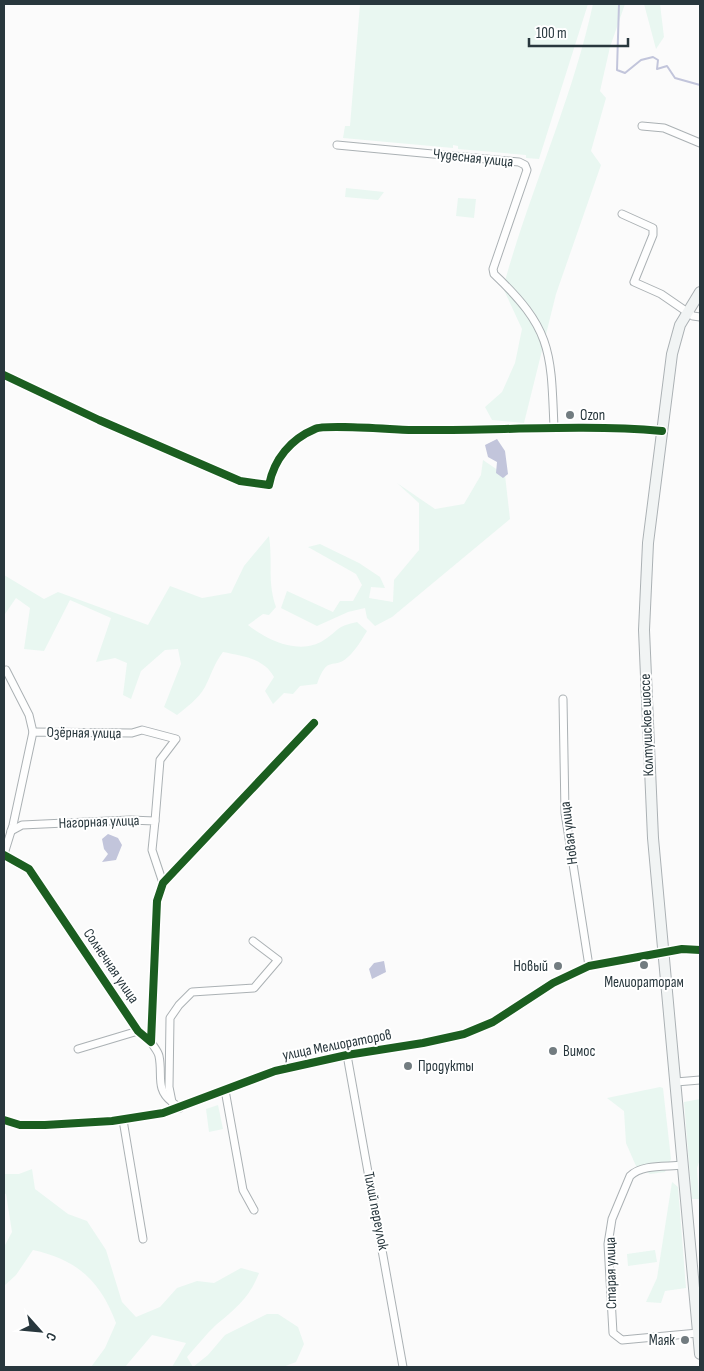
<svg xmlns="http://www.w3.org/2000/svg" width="704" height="1371" font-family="'Sofia Sans Condensed',sans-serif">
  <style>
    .green { fill: #e9f7f1 }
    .water { fill: #c2c5db }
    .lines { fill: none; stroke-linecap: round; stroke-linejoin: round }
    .stream { stroke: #c2c5db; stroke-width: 2 }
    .minor-casing { stroke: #abb1b4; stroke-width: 9 }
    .secondary-casing { stroke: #abb1b4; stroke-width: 12 }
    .minor { stroke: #fefefe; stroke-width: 7 }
    .secondary { stroke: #f1f4f4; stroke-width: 10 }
    .cycleway-casing { stroke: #fff; stroke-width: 11 }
    .cycleway { stroke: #1b5e20; stroke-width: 8 }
    .poi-dot { fill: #727c80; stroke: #fff; stroke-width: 2 }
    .labels { text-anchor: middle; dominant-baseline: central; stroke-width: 4; stroke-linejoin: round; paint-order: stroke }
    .street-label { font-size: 15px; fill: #28373d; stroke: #fff }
    .poi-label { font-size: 15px; fill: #28373d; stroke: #fff; text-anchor: start }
  </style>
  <rect width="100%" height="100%" fill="#fbfbfb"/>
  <g class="green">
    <path d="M 360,4 L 588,4 L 539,159 L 526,158 L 526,155 L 458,149 L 458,146 L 453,145 L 453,148 L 343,138 L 345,126 L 350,126 Z"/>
    <path d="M 593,4 L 625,4 L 610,47 L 600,91 L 606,98 L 591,151 L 601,165 L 556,294 L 524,423 L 492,420 L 485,407 L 502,392 L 515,363 L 522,329 L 503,288 C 529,192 572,101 593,4 Z"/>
    <path d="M 644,4 L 660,4 L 664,37 L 656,49 Z"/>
    <path d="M 346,188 L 384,192 L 378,200 L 345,197 Z"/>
    <path d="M 458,198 L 476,199 L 474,218 L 456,216 Z"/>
    <path d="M 483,460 L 505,475 L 510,519 L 392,617 L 375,626 L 367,618 L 365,608 L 348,612 L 317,626 L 281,608 L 287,591 L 333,612 L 340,601 L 353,601 L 362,585 L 356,574 L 308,547 L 320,544 L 359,563 L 380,577 L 385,588 L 371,587 L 369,598 L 393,602 L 394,580 L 419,550 L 419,503 L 397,483 L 435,509 L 464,504 L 481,475 Z"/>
    <path d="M 269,536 C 273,562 267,582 276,607 L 269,615 L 263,614 L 248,625 C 267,640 300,656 324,640 C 340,630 334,627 357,622 L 367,631 C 362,639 356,650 348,657 C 333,671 328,653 317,684 L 300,686 L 293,694 L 284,693 L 273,704 L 265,691 L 274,677 C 264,658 242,656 223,652 C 215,662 211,675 205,687 C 199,698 187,707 177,715 L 164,707 L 181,664 L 178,649 L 165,650 L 141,671 L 131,699 L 123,695 L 127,663 L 115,658 L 96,662 L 111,618 L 70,600 L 44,651 L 24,649 L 30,608 L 16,598 L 5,614 L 4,611 L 4,575 L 44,599 L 58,592 L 148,625 L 170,586 L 202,598 L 231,593 L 244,566 Z"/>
    <path d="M 660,1087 L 663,1088 L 671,1159 L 665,1172 L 650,1174 L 636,1166 L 626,1143 L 624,1111 L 607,1098 Z"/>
    <path d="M 700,1099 L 700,1159 L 697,1168 L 699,1199 L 692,1199 L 684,1102 Z"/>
    <path d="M 218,1105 L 223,1129 L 209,1132 L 206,1109 Z"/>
    <path d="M 32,1169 L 35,1189 L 68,1214 L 87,1221 L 106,1250 L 122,1302 L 136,1317 L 160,1307 L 177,1288 L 197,1281 L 214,1283 L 241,1268 L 259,1273 C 250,1297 236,1308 217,1324 C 206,1334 197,1346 187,1357 L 193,1367 L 208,1355 L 225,1335 L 267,1314 L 278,1314 L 298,1327 L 304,1344 L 296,1362 L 283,1367 L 172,1367 L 186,1343 L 152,1335 L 125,1367 L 91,1367 L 105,1348 L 116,1323 C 100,1280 77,1260 33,1250 L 16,1275 L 4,1286 L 4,1247 L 12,1232 L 6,1194 L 4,1193 L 4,1174 L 19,1174 Z"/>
    <path d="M 672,1182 L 678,1187 L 686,1288 L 665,1291 L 661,1303 L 646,1302 L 657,1278 Z"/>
    <path d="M 655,1250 L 657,1262 L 628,1266 L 627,1254 Z"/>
  </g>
  <g class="water">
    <path d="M 497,439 L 505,451 L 508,474 L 503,478 L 496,473 L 497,462 L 488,457 L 485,445 Z"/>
    <path d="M 108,834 L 118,838 L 122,845 L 116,860 L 102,862 L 108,854 L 104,849 L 102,839 Z"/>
    <path d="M 384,961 L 386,972 L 372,979 L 369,969 L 374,963 Z"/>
  </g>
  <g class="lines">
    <path class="stream" d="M 619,4 L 617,70 L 625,73 L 641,60 L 653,57 L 658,60 L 657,69 L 667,66 L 675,78 L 700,85"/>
    <defs>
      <g id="minor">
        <path d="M 642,126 L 664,128 L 700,143"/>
        <path d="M 337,145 L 519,162 L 525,165 L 527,170 L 493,269 L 494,274 C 552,329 551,351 554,428"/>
        <path d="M 622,214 L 653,228 L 653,235 L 634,282 L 661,294 L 693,316 L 700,317"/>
        <path d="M 4,375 L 99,420 L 240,481 L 269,485 C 274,459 291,439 315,429 C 325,424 398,430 414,430 C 497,431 579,424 662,431"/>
        <path d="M 6,670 L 29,715 L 33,732"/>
        <path d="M 563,699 L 565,813 L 589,966"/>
        <path d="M 11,831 L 22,825 L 130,820 L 155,821 L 152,850 L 163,883"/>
        <path d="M 4,854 L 13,825 L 33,732 L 132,733 L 142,730 L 176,739 L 160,760 L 155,821"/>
        <path d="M 4,855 L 29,869 L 138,1031 L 151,1042 L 157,901 L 163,883 L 314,723"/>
        <path d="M 151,1042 C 153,1046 158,1051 159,1056 C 163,1075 155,1089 172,1102"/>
        <path d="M 78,1049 L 138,1031"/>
        <path d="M 347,1055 L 403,1367"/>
        <path d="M 676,1082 L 700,1080"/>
        <path d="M 225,1090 L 243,1190 L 254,1210"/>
        <path d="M 180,1108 L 172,1102 L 169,1087 L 170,1018 L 179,1005 L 192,992 L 254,988 L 278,960 L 253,941"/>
        <path d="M 4,1120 L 20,1125 L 45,1125 L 112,1121 L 163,1113 L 275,1071 L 347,1055 L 423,1043 L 464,1034 L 493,1022 L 553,983 L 589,966 L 682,949 L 700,950"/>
        <path d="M 123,1120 L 143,1239"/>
        <path d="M 682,1165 C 666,1167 642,1164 630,1176 L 612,1219 L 608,1244 L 613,1333 L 622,1340 L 698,1333"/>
      </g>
      <path id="secondary" d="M 700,292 L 680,325 L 672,354 L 648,543 L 644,630 L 653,838 L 700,1354"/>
    </defs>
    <use href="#minor" class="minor-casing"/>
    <use href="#secondary" class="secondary-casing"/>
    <use href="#minor" class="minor"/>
    <use href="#secondary" class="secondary"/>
    <defs>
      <g id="cycleway">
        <path d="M 4,375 L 99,420 L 240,481 L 269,485 C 274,459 291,439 315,429 C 325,424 398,430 414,430 C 497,431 579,424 662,431"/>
        <path d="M 4,855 L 29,869 L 138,1031 L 151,1042 L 157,901 L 163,883 L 314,723"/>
        <path d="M 4,1120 L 20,1125 L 45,1125 L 112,1121 L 163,1113 L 275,1071 L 347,1055 L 423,1043 L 464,1034 L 493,1022 L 553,983 L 589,966 L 682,949 L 700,950"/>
      </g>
    </defs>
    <use href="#cycleway" class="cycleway-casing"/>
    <use href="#cycleway" class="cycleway"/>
  </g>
  <g class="poi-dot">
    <circle cx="570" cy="415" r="5"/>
    <circle cx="644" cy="965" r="5"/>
    <circle cx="558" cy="966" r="5"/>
    <circle cx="553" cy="1051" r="5"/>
    <circle cx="408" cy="1066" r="5"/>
    <circle cx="685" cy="1340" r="5"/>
  </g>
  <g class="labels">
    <g class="street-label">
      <text transform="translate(473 158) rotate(6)">Чудесная улица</text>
      <text transform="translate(647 725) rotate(-92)">Колтушское шоссе</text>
      <text transform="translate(84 733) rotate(1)">Озёрная улица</text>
      <text transform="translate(99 822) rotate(-2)">Нагорная улица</text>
      <text transform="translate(569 833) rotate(-97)">Новая улица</text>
      <text transform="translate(111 966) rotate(56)">Солнечная улица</text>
      <text transform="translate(337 1045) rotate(-11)">улица Мелиораторов</text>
      <text transform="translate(376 1211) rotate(79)">Тихий переулок</text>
      <text transform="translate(611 1273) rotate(-91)">Старая улица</text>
    </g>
    <g class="poi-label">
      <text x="580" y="415">Ozon</text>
      <text x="548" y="966" text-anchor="end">Новый</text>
      <text x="644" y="982" text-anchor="middle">Мелиораторам</text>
      <text x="563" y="1051">Вимос</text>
      <text x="418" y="1066">Продукты</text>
      <text x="675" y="1340" text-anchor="end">Маяк</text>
    </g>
  </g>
  <rect width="704" height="1371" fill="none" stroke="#28373d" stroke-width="10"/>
  <g transform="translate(40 1331) rotate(117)" stroke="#ffffff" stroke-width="4" paint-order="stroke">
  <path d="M0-4L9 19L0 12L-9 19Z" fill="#28373d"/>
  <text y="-8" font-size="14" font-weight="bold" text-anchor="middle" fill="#28373d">С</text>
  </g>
  <path d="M529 38v8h99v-8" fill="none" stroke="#28373d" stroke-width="2.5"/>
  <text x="536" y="38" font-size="15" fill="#28373d" stroke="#ffffff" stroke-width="4" paint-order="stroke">100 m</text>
</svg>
